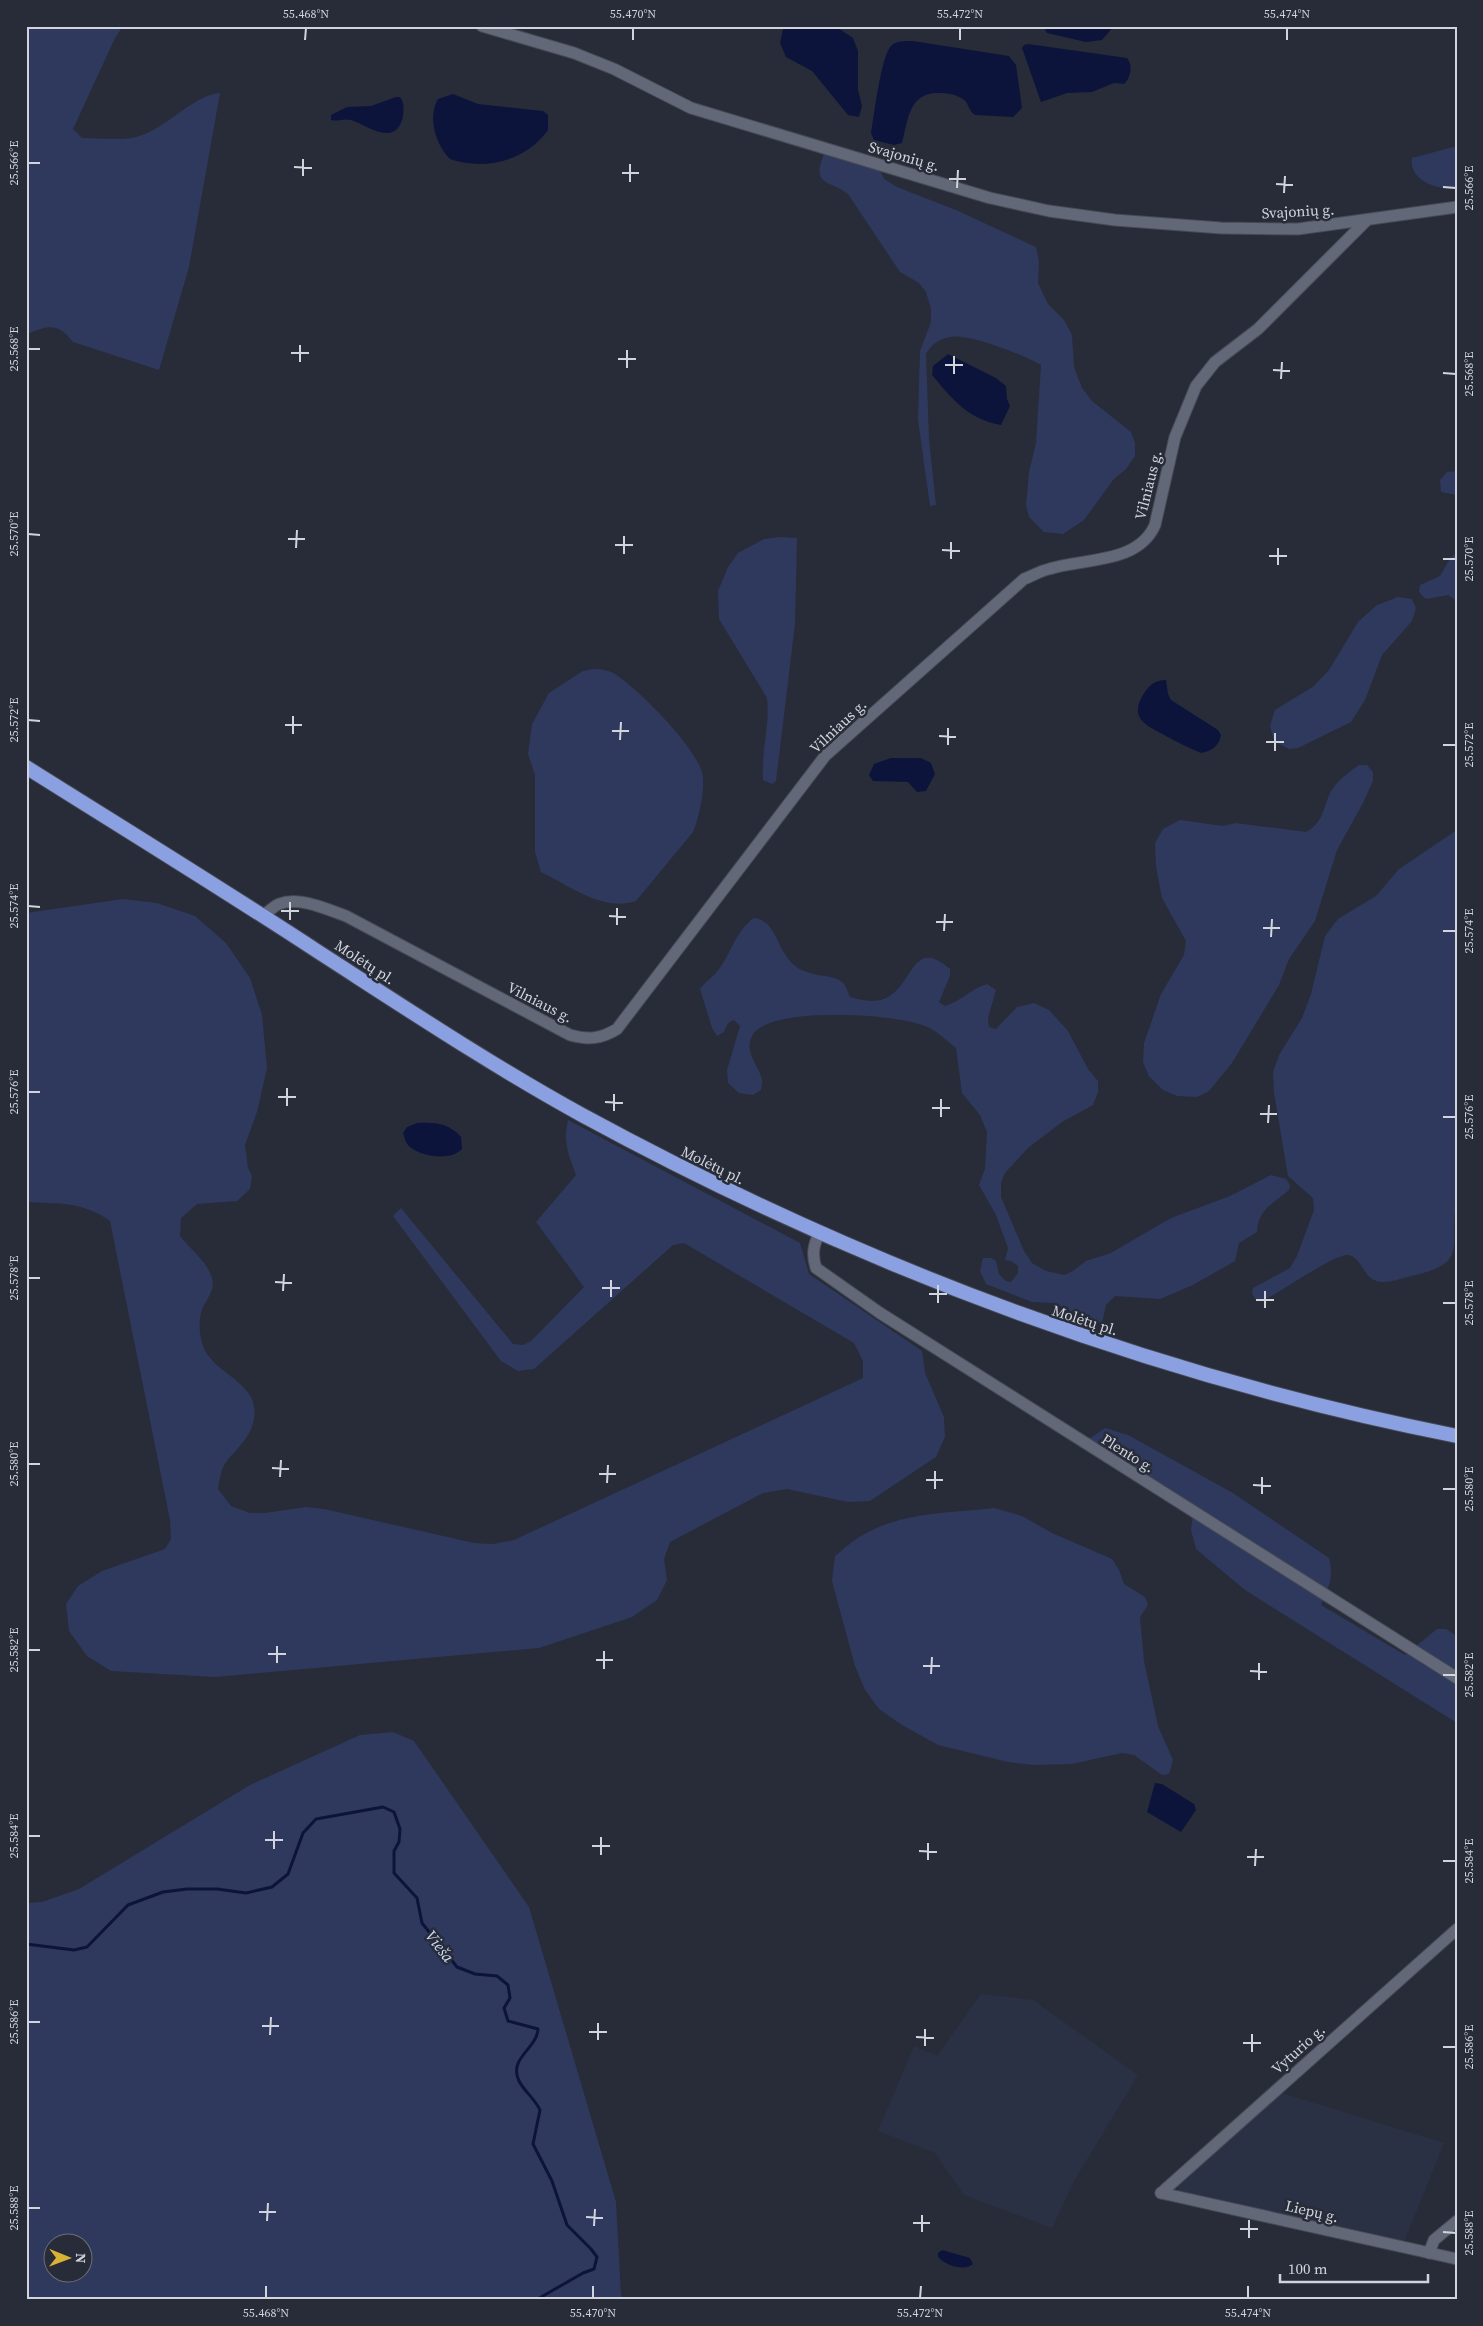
<svg xmlns="http://www.w3.org/2000/svg" width="1483" height="2326" font-family="'Source Serif 4',serif">
  <style>
    .built { fill: #2b3144 }
    .green { fill: #2e395d; fill-rule: evenodd }
    .water { fill: #0c143b }
    .lines { fill: none; stroke-linecap: round; stroke-linejoin: round }
    .stream { stroke: #0c143b; stroke-width: 3 }
    .minor-casing { stroke: #464a54; stroke-width: 13 }
    .trunk-casing { stroke: #464a54; stroke-width: 16 }
    .minor { stroke: #626877; stroke-width: 11 }
    .trunk { stroke: #8ba0e0; stroke-width: 14 }
    .ticks { fill: none; stroke: #d1d4dc; stroke-width: 2 }
    .labels { text-anchor: middle; dominant-baseline: central; stroke-width: 5; stroke-linejoin: round; paint-order: stroke }
    .street-label { font-size: 15px; fill: #d1d4dc; stroke: #272c38 }
    .water-label { font-size: 16px; font-style: italic; fill: #cfdaf8; stroke: #272c38 }
    .neatline { fill: none; stroke: #d1d4dc; stroke-width: 2 }
    .ticks-label { font-size: 12px; text-anchor: middle; fill: #d1d4dc }
  </style>
  <rect width="100%" height="100%" fill="#272c38"/>
  <g class="built">
    <path d="M 981,1994 L 1033,2000 L 1138,2075 L 1074,2181 L 1052,2228 L 964,2195 L 935,2153 L 878,2131 L 914,2046 L 937,2056 Z"/>
    <path d="M 1282,2093 L 1444,2143 L 1404,2242 L 1181,2194 L 1178,2190 L 1179,2183 Z"/>
  </g>
  <g class="green">
    <path d="M 26,26 L 123,26 L 115,38 L 73,129 L 82,138 C 99,138 119,141 136,137 C 166,130 192,95 220,93 L 189,267 L 159,370 L 73,342 C 58,322 47,325 26,335 Z"/>
    <path d="M 1457,146 L 1457,188 C 1438,191 1408,180 1412,158 Z"/>
    <path d="M 825,152 L 879,168 L 884,179 L 897,187 L 956,210 L 1036,247 L 1039,262 L 1038,283 L 1048,304 L 1064,320 L 1072,335 L 1074,367 L 1082,388 L 1092,401 L 1131,432 L 1135,443 L 1135,456 L 1126,469 L 1113,480 L 1084,520 L 1063,534 L 1044,532 L 1029,517 L 1026,505 L 1029,472 L 1036,443 L 1041,365 C 1024,355 968,333 950,337 C 938,339 931,345 926,354 L 929,439 L 936,505 L 930,506 L 918,420 L 920,351 L 931,322 L 931,309 L 926,292 L 919,283 L 900,272 L 848,194 C 828,179 810,186 825,152 Z"/>
    <path d="M 1457,471 L 1457,495 L 1441,492 L 1440,480 L 1447,472 Z"/>
    <path d="M 780,537 L 797,538 L 795,624 L 776,781 L 772,784 L 763,780 C 761,752 770,725 767,698 L 719,619 L 718,591 L 728,567 L 738,553 L 764,539 Z"/>
    <path d="M 1457,553 L 1457,601 L 1448,595 L 1426,599 L 1419,592 L 1420,585 L 1440,576 L 1451,557 Z"/>
    <path d="M 1398,597 L 1412,599 L 1416,608 L 1412,621 L 1382,655 L 1365,700 L 1351,722 L 1298,748 L 1289,749 L 1274,741 L 1270,726 L 1275,710 L 1314,686 L 1329,670 L 1358,622 L 1377,605 Z"/>
    <path d="M 593,669 C 601,669 608,670 615,674 C 638,689 694,745 702,772 C 706,787 699,818 693,832 L 636,901 C 603,912 570,886 541,872 L 535,852 L 535,775 L 528,754 L 532,724 L 549,693 L 583,671 Z"/>
    <path d="M 1359,765 L 1367,765 L 1373,772 L 1373,781 L 1364,801 L 1337,850 L 1315,921 L 1289,959 L 1279,985 L 1232,1063 L 1209,1091 L 1197,1097 L 1177,1096 L 1163,1090 L 1149,1076 L 1143,1062 L 1144,1043 L 1161,994 L 1184,955 L 1186,941 L 1162,898 L 1156,867 L 1155,843 L 1163,829 L 1180,820 L 1223,826 L 1236,823 L 1306,832 C 1323,823 1323,809 1330,793 C 1336,781 1348,773 1359,765 Z"/>
    <path d="M 1457,830 L 1457,1198 C 1447,1249 1473,1263 1407,1277 C 1396,1280 1385,1285 1374,1280 C 1363,1275 1360,1255 1347,1255 C 1334,1255 1284,1289 1270,1297 L 1262,1300 L 1255,1299 L 1252,1293 L 1253,1288 L 1290,1268 L 1297,1256 L 1314,1210 L 1313,1198 L 1288,1176 L 1274,1093 L 1273,1072 L 1279,1055 L 1302,1018 L 1311,994 L 1325,936 L 1338,919 L 1376,896 L 1399,869 Z"/>
    <path d="M 123,899 L 157,903 L 195,916 L 226,943 L 250,978 L 262,1015 L 267,1068 L 257,1112 L 245,1145 L 248,1168 L 252,1176 L 250,1189 L 237,1201 L 197,1204 L 181,1218 L 180,1236 C 190,1249 207,1261 212,1278 C 216,1292 204,1301 201,1313 C 198,1325 200,1344 207,1354 C 223,1377 260,1386 254,1419 C 250,1443 227,1455 222,1470 C 220,1476 219,1483 218,1489 L 231,1506 L 250,1513 L 265,1513 L 306,1507 L 324,1509 L 474,1543 L 493,1544 L 514,1540 L 863,1378 L 863,1361 L 854,1343 L 684,1243 L 673,1245 L 534,1369 L 518,1371 L 501,1361 L 393,1216 L 401,1208 L 513,1344 L 523,1345 L 531,1341 L 584,1287 L 536,1222 L 576,1175 C 568,1153 563,1143 568,1120 L 800,1243 L 809,1274 L 922,1351 L 925,1373 L 944,1417 L 945,1437 L 936,1457 L 870,1501 L 848,1502 L 787,1489 L 763,1493 L 670,1542 L 664,1559 L 667,1580 L 657,1600 L 632,1617 L 539,1648 L 215,1677 L 111,1671 L 87,1656 L 69,1631 L 66,1604 L 78,1586 L 102,1571 L 165,1549 L 171,1539 L 170,1520 L 110,1221 C 82,1201 59,1204 26,1202 L 26,913 Z"/>
    <path d="M 754,918 C 777,921 776,949 794,965 C 811,979 834,973 843,983 C 846,986 848,993 850,997 C 864,1001 879,1004 891,995 C 914,979 914,938 950,969 L 950,976 L 939,1002 L 945,1006 C 961,1001 971,989 987,984 L 996,990 L 988,1018 L 989,1027 L 996,1029 L 1017,1007 L 1034,1003 L 1049,1010 L 1068,1031 L 1088,1069 L 1098,1081 L 1098,1092 L 1093,1105 L 1062,1122 L 1028,1148 L 1005,1173 L 1001,1183 L 1001,1197 L 1024,1251 L 1032,1263 L 1046,1271 L 1064,1275 L 1073,1271 L 1086,1261 L 1111,1253 L 1171,1218 L 1230,1196 L 1271,1175 L 1286,1179 L 1290,1185 L 1289,1190 C 1273,1204 1258,1209 1257,1232 L 1239,1243 L 1235,1261 L 1193,1285 L 1160,1299 L 1115,1296 L 1106,1305 L 1102,1323 L 1091,1322 L 1055,1303 L 1032,1302 L 986,1284 L 980,1271 L 983,1258 L 991,1258 L 996,1261 L 999,1274 L 1006,1281 L 1011,1282 L 1018,1273 L 1018,1266 L 1011,1261 L 1005,1260 L 1008,1248 L 996,1215 L 979,1185 L 985,1169 L 987,1132 L 980,1115 L 962,1093 L 956,1048 C 947,1041 936,1030 925,1026 C 897,1014 767,1005 752,1036 C 744,1053 758,1064 762,1079 C 763,1082 761,1087 761,1090 L 753,1095 L 739,1093 L 728,1083 L 727,1070 L 740,1026 L 734,1020 L 728,1023 L 724,1032 L 717,1036 L 712,1028 L 700,989 C 705,981 714,977 719,969 C 732,952 736,930 754,918 Z"/>
    <path d="M 1105,1428 L 1128,1435 L 1233,1493 L 1329,1558 C 1334,1576 1329,1588 1321,1605 L 1405,1655 L 1437,1629 L 1446,1629 L 1457,1636 L 1457,1723 L 1245,1590 L 1196,1549 L 1191,1530 L 1194,1505 L 1089,1439 Z"/>
    <path d="M 994,1508 L 1022,1516 L 1052,1533 L 1112,1559 L 1119,1570 L 1124,1584 L 1145,1597 L 1148,1605 L 1140,1617 L 1144,1661 L 1158,1726 L 1173,1760 L 1169,1774 L 1162,1775 L 1134,1755 L 1122,1753 L 1072,1764 L 1033,1765 L 1008,1762 L 938,1745 L 902,1725 L 879,1709 L 865,1690 L 855,1666 L 832,1581 L 835,1556 C 844,1549 853,1540 863,1535 C 901,1512 951,1513 994,1508 Z"/>
    <path d="M 393,1732 L 414,1741 L 529,1907 L 616,2202 L 621,2295 L 624,2300 L 26,2300 L 26,1903 L 42,1902 L 79,1889 L 250,1785 L 360,1735 ZM 52,2244 L 82,2244 L 82,2274 L 52,2274 Z"/>
  </g>
  <g class="water">
    <path d="M 785,26 L 835,26 L 853,38 L 858,51 L 858,90 L 862,106 L 859,117 L 848,115 L 812,71 L 786,57 L 780,43 L 783,29 Z"/>
    <path d="M 1043,26 L 1114,26 L 1102,40 L 1086,42 L 1047,33 Z"/>
    <path d="M 913,41 L 1009,56 L 1016,65 L 1022,108 L 1013,117 L 975,115 C 968,111 969,101 961,98 C 955,94 946,93 939,93 C 909,92 908,120 902,143 L 894,145 L 874,140 L 871,133 C 874,116 881,56 891,46 C 897,40 906,41 913,41 Z"/>
    <path d="M 1028,44 L 1127,58 C 1133,65 1131,78 1124,84 L 1114,83 L 1092,92 L 1067,93 L 1041,102 L 1022,48 L 1024,45 Z"/>
    <path d="M 453,94 L 478,104 L 543,111 L 548,115 L 548,130 C 526,161 485,171 450,159 C 436,145 427,118 438,99 Z"/>
    <path d="M 396,97 L 400,97 C 404,102 404,109 403,116 C 396,149 367,125 351,120 C 344,118 338,122 331,120 L 331,115 L 347,107 L 371,106 Z"/>
    <path d="M 948,354 L 996,378 L 1006,386 L 1007,399 L 1010,406 L 1001,425 C 968,419 953,400 932,375 L 933,366 Z"/>
    <path d="M 1166,680 L 1168,694 L 1171,700 L 1218,730 L 1221,735 C 1219,746 1212,751 1201,753 C 1189,748 1177,742 1166,736 C 1146,725 1128,719 1144,693 C 1150,685 1155,680 1166,680 Z"/>
    <path d="M 891,758 L 921,758 L 931,763 L 935,774 L 926,791 L 917,792 L 908,782 L 873,781 L 869,775 L 874,764 Z"/>
    <path d="M 417,1123 C 435,1122 449,1123 461,1137 L 462,1149 C 451,1161 422,1157 410,1147 C 405,1143 405,1138 403,1133 L 407,1127 Z"/>
    <path d="M 1155,1783 L 1162,1784 L 1194,1804 L 1196,1810 L 1181,1832 L 1147,1812 Z"/>
    <path d="M 942,2250 L 970,2258 L 973,2264 C 964,2272 945,2265 938,2257 L 938,2253 Z"/>
  </g>
  <g class="lines">
    <path class="stream" d="M 26,1944 L 74,1950 L 87,1947 L 128,1905 L 163,1892 L 187,1889 L 217,1889 L 246,1893 L 272,1887 L 288,1874 L 303,1833 L 316,1819 L 383,1807 L 394,1812 L 400,1829 L 399,1842 L 394,1851 L 394,1873 L 417,1898 L 422,1923 L 457,1967 L 475,1974 L 497,1976 L 508,1985 L 510,1998 L 504,2008 L 508,2021 L 538,2029 C 537,2049 508,2058 519,2081 C 524,2091 535,2099 540,2110 L 533,2144 L 552,2181 L 567,2225 L 591,2249 L 597,2257 L 594,2269 L 583,2273 L 536,2300"/>
    <defs>
      <g id="minor">
        <path d="M 482,26 L 574,53 L 614,69 L 691,108 L 990,198 L 1049,211 L 1115,220 L 1221,228 L 1298,229 L 1457,207"/>
        <path d="M 263,916 C 268,912 274,906 279,904 C 300,896 328,910 346,916 L 570,1035 C 588,1040 601,1039 617,1029 L 825,756 L 1024,579 C 1032,576 1040,571 1049,569 C 1084,558 1138,564 1155,525 L 1175,437 L 1196,386 L 1215,362 L 1258,329 L 1366,221"/>
        <path d="M 819,1234 C 813,1246 812,1255 816,1268 L 880,1313 L 1457,1678"/>
        <path d="M 1161,2193 L 1457,1929"/>
        <path d="M 1161,2193 L 1457,2259"/>
        <path d="M 1429,2253 L 1434,2240 L 1457,2221"/>
      </g>
      <path id="trunk" d="M 26,767 C 123,828 221,888 317,951 C 404,1007 491,1065 582,1115 C 858,1265 1148,1375 1457,1436"/>
    </defs>
    <use href="#minor" class="minor-casing"/>
    <use href="#trunk" class="trunk-casing"/>
    <use href="#minor" class="minor"/>
    <use href="#trunk" class="trunk"/>
  </g>
  <path class="ticks" d="M 305,40 L 306,28M 633,40 L 633,28M 960,40 L 960,28M 1287,40 L 1287,28M 28,163 L 40,163M 294,167 L 312,168M 622,173 L 639,173M 303,176 L 303,159M 949,179 L 966,179M 630,182 L 630,164M 1276,184 L 1293,185M 1443,187 L 1456,188M 957,188 L 958,170M 1284,193 L 1285,176M 28,349 L 40,349M 291,353 L 309,353M 618,359 L 636,359M 300,362 L 300,345M 945,365 L 963,365M 627,368 L 627,350M 1273,370 L 1290,371M 1443,373 L 1456,374M 954,374 L 954,356M 1281,379 L 1282,362M 28,534 L 40,535M 288,539 L 305,539M 615,545 L 633,545M 296,548 L 297,530M 942,550 L 960,551M 624,554 L 624,536M 1269,556 L 1287,556M 951,559 L 951,542M 1443,559 L 1456,559M 1278,565 L 1278,548M 28,720 L 40,721M 285,725 L 302,725M 612,731 L 629,731M 293,734 L 293,716M 939,736 L 956,737M 620,740 L 621,722M 1266,742 L 1284,742M 948,745 L 948,728M 1443,745 L 1456,745M 1275,751 L 1275,733M 28,906 L 40,907M 281,911 L 299,911M 609,916 L 626,917M 290,920 L 290,902M 936,922 L 953,922M 617,925 L 617,908M 1263,928 L 1280,928M 944,931 L 945,914M 1443,931 L 1456,931M 1271,937 L 1272,919M 28,1092 L 40,1092M 278,1097 L 296,1097M 605,1102 L 623,1103M 287,1106 L 287,1088M 932,1108 L 950,1108M 614,1111 L 614,1094M 1260,1114 L 1277,1114M 941,1117 L 941,1099M 1443,1117 L 1456,1117M 1268,1123 L 1269,1105M 28,1278 L 40,1278M 275,1282 L 292,1283M 602,1288 L 620,1288M 283,1291 L 284,1274M 929,1294 L 947,1294M 611,1297 L 611,1280M 1256,1300 L 1274,1300M 938,1303 L 938,1285M 1443,1303 L 1456,1303M 1265,1308 L 1265,1291M 28,1464 L 40,1464M 272,1468 L 289,1469M 599,1474 L 616,1474M 280,1477 L 281,1460M 926,1480 L 943,1480M 607,1483 L 608,1465M 1253,1485 L 1271,1486M 935,1489 L 935,1471M 1443,1489 L 1456,1489M 1262,1494 L 1262,1477M 28,1650 L 40,1650M 268,1654 L 286,1654M 596,1660 L 613,1660M 277,1663 L 277,1646M 923,1666 L 940,1666M 604,1669 L 604,1651M 1250,1671 L 1267,1672M 931,1674 L 932,1657M 1443,1675 L 1456,1675M 1259,1680 L 1259,1663M 28,1836 L 40,1836M 265,1840 L 283,1840M 592,1846 L 610,1846M 274,1849 L 274,1831M 919,1851 L 937,1852M 601,1855 L 601,1837M 1247,1857 L 1264,1857M 928,1860 L 928,1843M 1443,1861 L 1456,1861M 1255,1866 L 1256,1849M 28,2022 L 40,2022M 262,2026 L 279,2026M 589,2032 L 607,2032M 270,2035 L 271,2017M 916,2037 L 934,2038M 598,2040 L 598,2023M 1243,2043 L 1261,2043M 925,2046 L 925,2029M 1443,2047 L 1456,2047M 1252,2052 L 1252,2034M 28,2208 L 40,2208M 259,2212 L 276,2212M 586,2217 L 603,2218M 267,2221 L 268,2203M 913,2223 L 930,2223M 594,2226 L 595,2209M 1240,2229 L 1258,2229M 922,2232 L 922,2215M 1443,2232 L 1456,2233M 1249,2238 L 1249,2220M 266,2298 L 266,2286M 593,2298 L 593,2286M 920,2298 L 921,2286M 1248,2298 L 1248,2286"/>
  <g class="labels">
    <g class="street-label">
      <text transform="translate(904 156) rotate(16)">Svajonių g.</text>
      <text transform="translate(1298 211) rotate(-3)">Svajonių g.</text>
      <text transform="translate(1148 485) rotate(-76)">Vilniaus g.</text>
      <text transform="translate(838 726) rotate(-43)">Vilniaus g.</text>
      <text transform="translate(365 962) rotate(33)">Molėtų pl.</text>
      <text transform="translate(540 1002) rotate(27)">Vilniaus g.</text>
      <text transform="translate(713 1165) rotate(26)">Molėtų pl.</text>
      <text transform="translate(1085 1320) rotate(18)">Molėtų pl.</text>
      <text transform="translate(1128 1453) rotate(32)">Plento g.</text>
      <text transform="translate(1298 2049) rotate(-42)">Vyturio g.</text>
      <text transform="translate(1312 2211) rotate(13)">Liepų g.</text>
    </g>
    <g class="water-label">
      <text transform="translate(440 1946) rotate(52)">Vieša</text>
    </g>
  </g>
  <rect width="1483" height="2326" fill="none" stroke="#272c38" stroke-width="55"/>
  <g transform="translate(68 2258) rotate(91)"><circle r="24" fill="#272c38" stroke="#6b6f7a"/>
  <path d="M0-4L9 19L0 12L-9 19Z" fill="#d9b334"/>
  <text y="-8" font-size="14" font-weight="bold" text-anchor="middle" fill="#d1d4dc">N</text>
  </g>
  <path d="M1280 2274v8h148v-8" fill="none" stroke="#d1d4dc" stroke-width="2.5"/>
  <text x="1288" y="2274" font-size="15" fill="#d1d4dc" stroke="#272c38" stroke-width="4" paint-order="stroke">100 m</text>
  <rect x="28" y="28" width="1428" height="2270" class="neatline"/>
  <g class="ticks-label">
    <text x="306" y="18">55.468°N</text>
    <text x="633" y="18">55.470°N</text>
    <text x="960" y="18">55.472°N</text>
    <text x="1287" y="18">55.474°N</text>
    <text transform="translate(14 163) rotate(-90)" y="4">25.566°E</text>
    <text transform="translate(1469 188) rotate(-90)" y="4">25.566°E</text>
    <text transform="translate(14 349) rotate(-90)" y="4">25.568°E</text>
    <text transform="translate(1469 374) rotate(-90)" y="4">25.568°E</text>
    <text transform="translate(14 534) rotate(-90)" y="4">25.570°E</text>
    <text transform="translate(1469 559) rotate(-90)" y="4">25.570°E</text>
    <text transform="translate(14 720) rotate(-90)" y="4">25.572°E</text>
    <text transform="translate(1469 745) rotate(-90)" y="4">25.572°E</text>
    <text transform="translate(14 906) rotate(-90)" y="4">25.574°E</text>
    <text transform="translate(1469 931) rotate(-90)" y="4">25.574°E</text>
    <text transform="translate(14 1092) rotate(-90)" y="4">25.576°E</text>
    <text transform="translate(1469 1117) rotate(-90)" y="4">25.576°E</text>
    <text transform="translate(14 1278) rotate(-90)" y="4">25.578°E</text>
    <text transform="translate(1469 1303) rotate(-90)" y="4">25.578°E</text>
    <text transform="translate(14 1464) rotate(-90)" y="4">25.580°E</text>
    <text transform="translate(1469 1489) rotate(-90)" y="4">25.580°E</text>
    <text transform="translate(14 1650) rotate(-90)" y="4">25.582°E</text>
    <text transform="translate(1469 1675) rotate(-90)" y="4">25.582°E</text>
    <text transform="translate(14 1836) rotate(-90)" y="4">25.584°E</text>
    <text transform="translate(1469 1861) rotate(-90)" y="4">25.584°E</text>
    <text transform="translate(14 2022) rotate(-90)" y="4">25.586°E</text>
    <text transform="translate(1469 2047) rotate(-90)" y="4">25.586°E</text>
    <text transform="translate(14 2208) rotate(-90)" y="4">25.588°E</text>
    <text transform="translate(1469 2233) rotate(-90)" y="4">25.588°E</text>
    <text x="266" y="2317">55.468°N</text>
    <text x="593" y="2317">55.470°N</text>
    <text x="920" y="2317">55.472°N</text>
    <text x="1248" y="2317">55.474°N</text>
  </g>
</svg>
